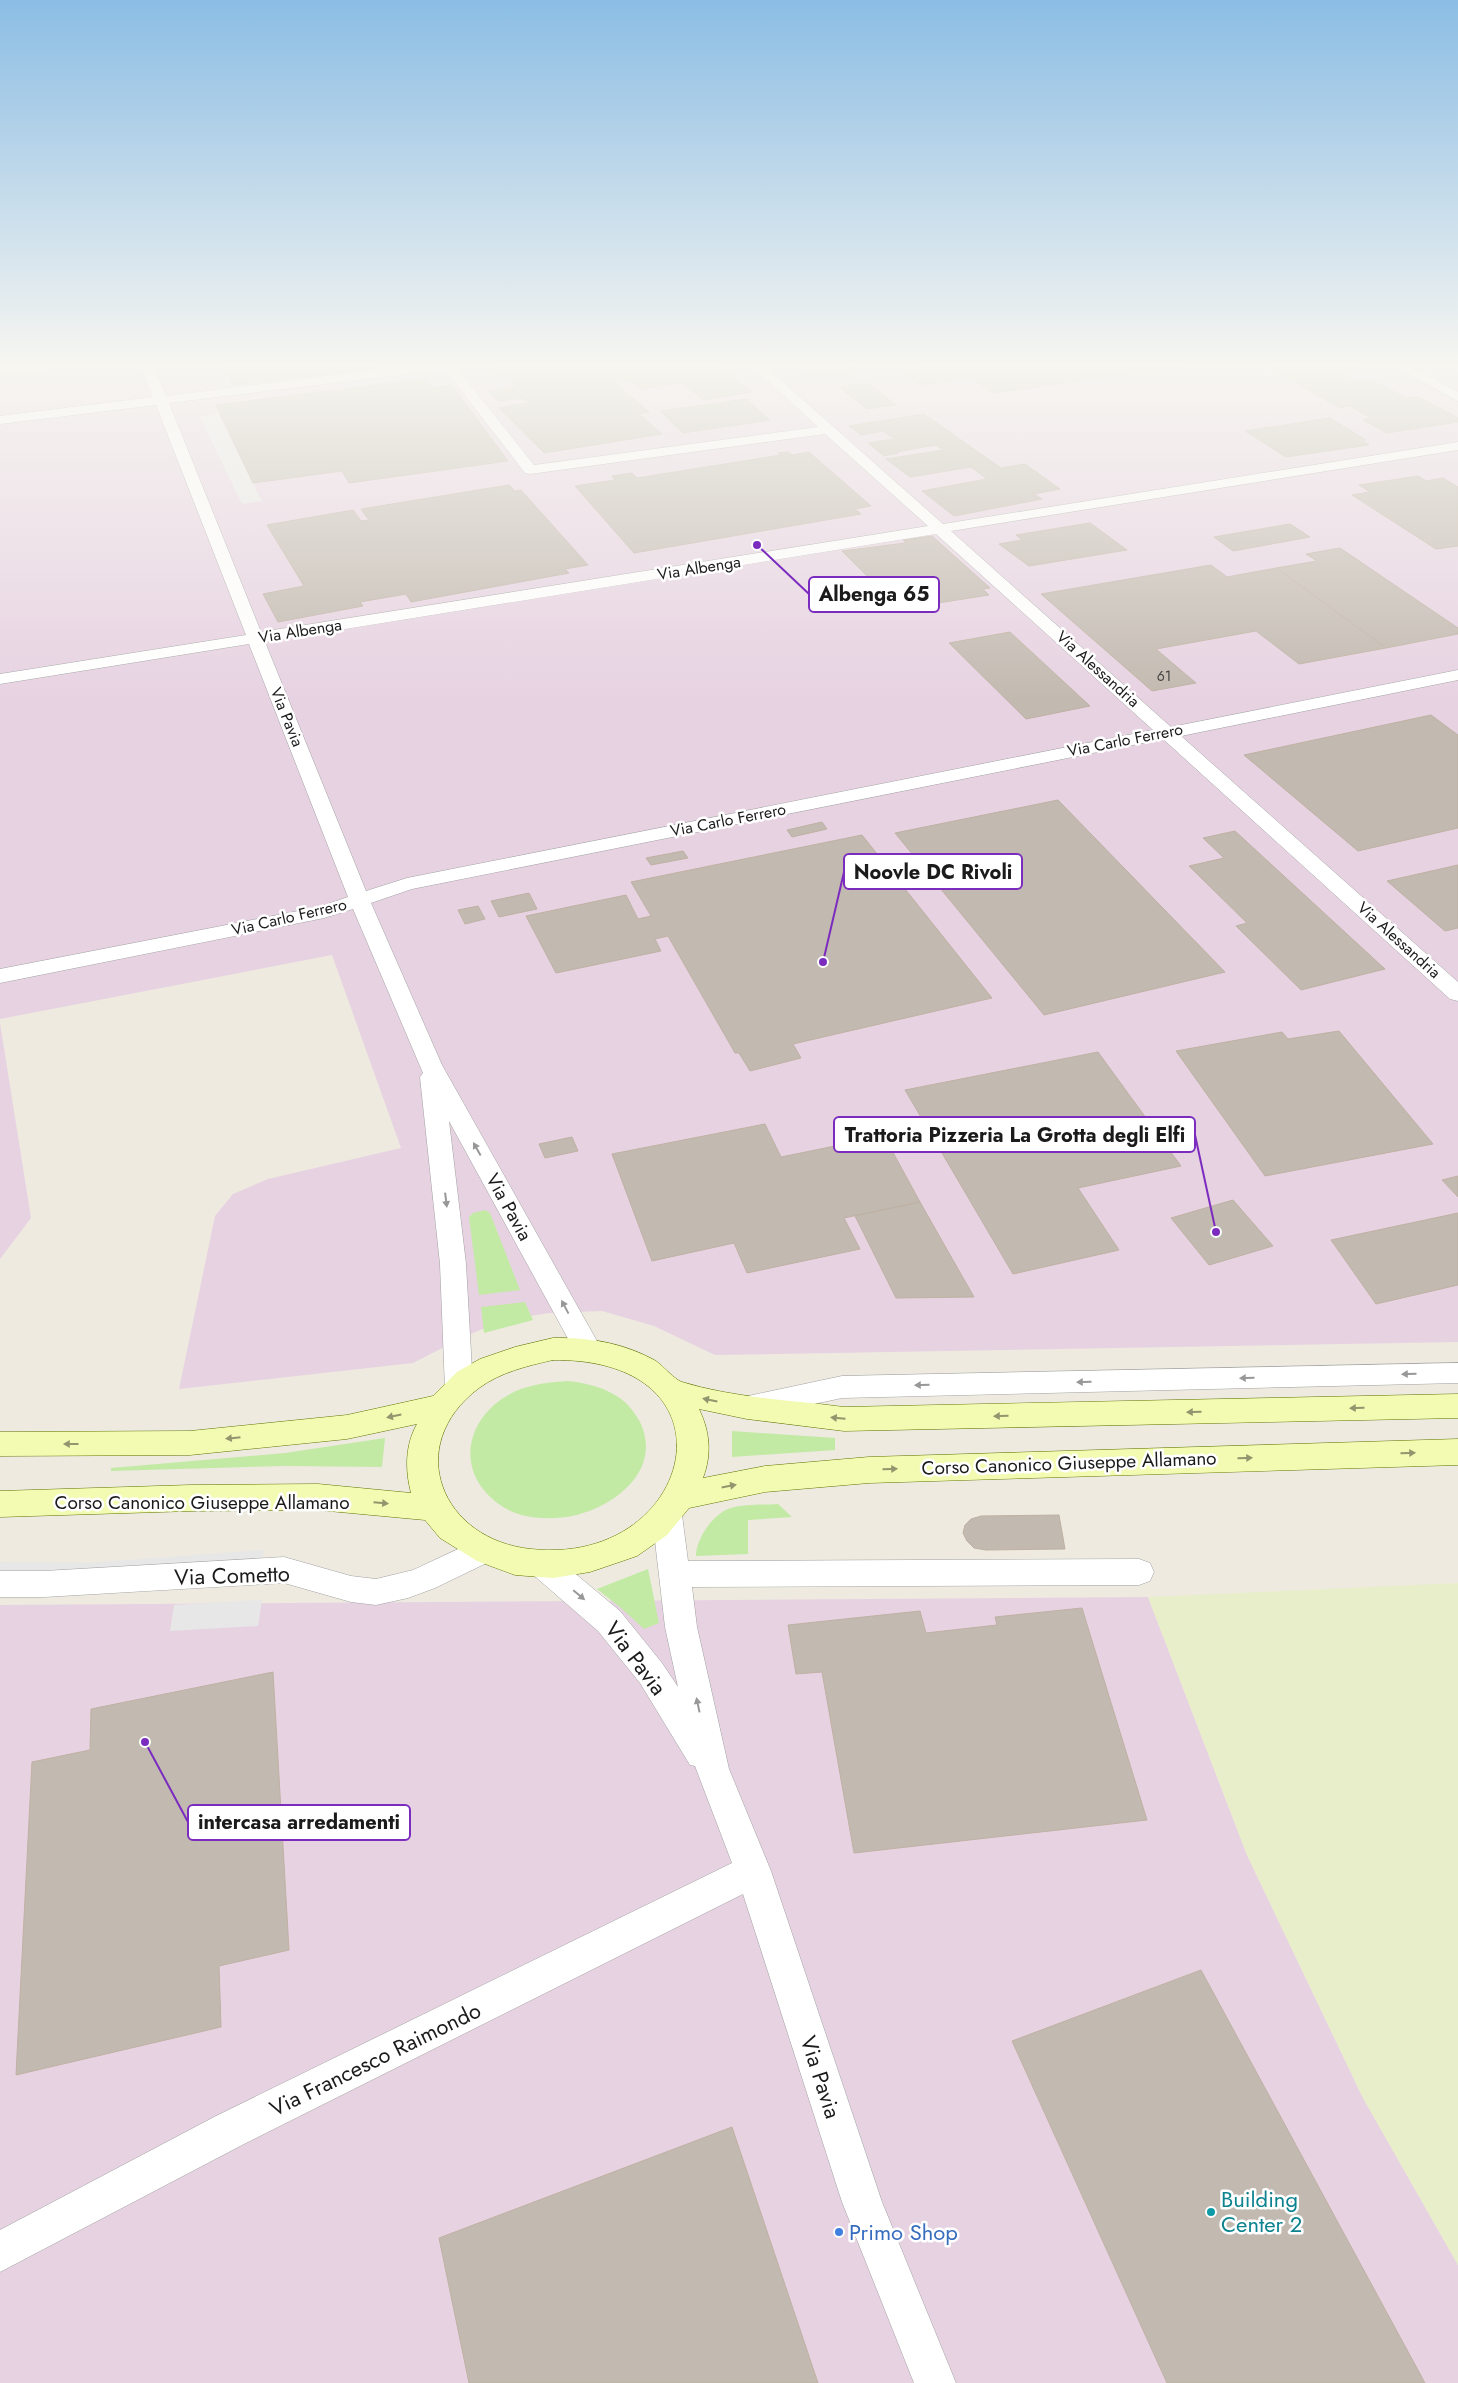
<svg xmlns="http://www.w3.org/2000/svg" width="1458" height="2383" font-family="Jost,sans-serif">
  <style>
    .industrial { fill: #e7d2e2 }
    .farmland { fill: #e9eeca }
    .grass { fill: #c2eaa4 }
    .parking { fill: #e7e7e7 }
    .building { fill: #c2b9b0; stroke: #bfb1a3 }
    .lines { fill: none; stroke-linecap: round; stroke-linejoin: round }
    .minor-casing { stroke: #a2a2a2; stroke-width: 1 }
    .secondary-casing { stroke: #607401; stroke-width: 1 }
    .minor { fill: #fff; fill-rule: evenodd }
    .secondary { fill: #f2fbb1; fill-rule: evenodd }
    .oneway { fill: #989898 }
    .oneway2 { fill: #91966e }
    .culture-dot { fill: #0f9aa8; stroke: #fff; stroke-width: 2 }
    .shop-dot { fill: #3f7fe0; stroke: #fff; stroke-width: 2 }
    .labels { text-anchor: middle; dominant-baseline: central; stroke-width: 5; stroke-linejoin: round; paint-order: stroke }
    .far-number-label { font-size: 14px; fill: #454240 }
    .far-street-label { font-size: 16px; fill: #1b1b1b; stroke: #fff }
    .street-label { font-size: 19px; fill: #1b1b1b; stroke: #fff }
    .near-street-label { font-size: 22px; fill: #1b1b1b; stroke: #fff }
    .near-culture-label { font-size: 22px; fill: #0d838f; stroke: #fff; text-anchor: start }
    .near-shop-label { font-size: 22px; fill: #366cbe; stroke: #fff; text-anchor: start }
    .leader { fill: none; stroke: #7b2cbf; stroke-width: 2 }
    .callout-dot { fill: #7b2cbf; stroke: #fff; stroke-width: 2 }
    .callout { fill: #fff; stroke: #7b2cbf; stroke-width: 2 }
    .callout-label { font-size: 20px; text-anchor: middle; font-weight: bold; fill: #1b1b1b }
  </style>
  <rect width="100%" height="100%" fill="#eeeae0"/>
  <g class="industrial">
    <path d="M 68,367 L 1458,367 L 1458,1342 L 715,1355 L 654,1326 L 602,1311 L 549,1313 L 504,1320 L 466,1336 L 413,1363 L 179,1389 L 215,1216 L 233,1194 L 268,1179 L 401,1148 L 332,955 L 0,1019 L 0,374 Z"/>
    <path d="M 0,1023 L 31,1218 L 0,1259 Z"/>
    <path d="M 1148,1597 L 1247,1855 L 1363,2098 L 1458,2265 L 1458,2383 L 0,2383 L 0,1605 Z"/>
  </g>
  <path class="farmland" d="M 1458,1583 L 1458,2265 L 1363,2098 L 1247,1855 L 1148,1597 Z"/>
  <g class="grass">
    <path d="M 485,1210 L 490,1213 L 520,1290 L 479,1295 L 469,1217 L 473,1213 Z"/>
    <path d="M 525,1302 L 533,1320 L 484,1333 L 481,1307 Z"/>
    <path d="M 568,1381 C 585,1383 600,1386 615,1395 C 626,1401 634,1411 640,1422 C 666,1476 601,1517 555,1518 C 536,1519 516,1516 500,1505 C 452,1471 466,1414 516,1391 C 533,1384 550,1382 568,1381 Z"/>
    <path d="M 732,1431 L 835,1438 L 835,1450 L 732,1457 Z"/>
    <path d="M 385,1438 L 382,1467 L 284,1466 L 111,1471 L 111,1468 L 285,1453 Z"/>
    <path d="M 778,1504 L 792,1517 L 748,1520 L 748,1554 L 696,1556 C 696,1539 713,1513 731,1508 C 745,1504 764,1505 778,1504 Z"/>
    <path d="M 648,1569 L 659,1623 L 644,1629 L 621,1608 L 597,1589 Z"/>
  </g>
  <g class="parking">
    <path d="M 218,414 L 262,501 L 242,504 L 200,417 Z"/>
    <path d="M 264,1550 L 261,1562 L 0,1576 L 0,1562 L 87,1563 Z"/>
    <path d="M 262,1600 L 258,1626 L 170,1631 L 174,1605 Z"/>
  </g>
  <g class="building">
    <path d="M 225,367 L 379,367 L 233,385 Z"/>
    <path d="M 503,367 L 719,367 L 752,392 L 704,400 L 682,383 L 641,389 L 631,380 L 615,383 L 649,412 L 639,414 L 662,434 L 544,453 L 499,408 L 528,403 L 522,398 L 499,401 L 488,391 L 519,386 L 508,376 L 496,377 L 488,369 Z"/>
    <path d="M 853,367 L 859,372 L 811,378 L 806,373 Z"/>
    <path d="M 928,367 L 1180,367 L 992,393 L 972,378 L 919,385 L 901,370 Z"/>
    <path d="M 1268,367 L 1362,367 L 1334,372 L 1352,382 L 1373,380 L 1406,398 L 1419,397 L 1458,418 L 1458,422 L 1387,433 L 1363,420 L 1371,418 L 1350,406 L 1340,408 Z"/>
    <path d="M 425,379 L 432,388 L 452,385 L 508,461 L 349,483 L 342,471 L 253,483 L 216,405 Z"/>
    <path d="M 868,383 L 896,405 L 867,409 L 839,387 Z"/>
    <path d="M 746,399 L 770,420 L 683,433 L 660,411 Z"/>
    <path d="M 924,414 L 1001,468 L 1025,464 L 1060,489 L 1034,494 L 1042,499 L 954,516 L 922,491 L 987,479 L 971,467 L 910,477 L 886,459 L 943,450 L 936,445 L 896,452 L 898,453 L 884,456 L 868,443 L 894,439 L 883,431 L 861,435 L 849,426 Z"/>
    <path d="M 1330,418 L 1366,440 L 1362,440 L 1369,445 L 1286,457 L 1245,431 Z"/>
    <path d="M 788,452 L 792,455 L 809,452 L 871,506 L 855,509 L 861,514 L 634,553 L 575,486 L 615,480 L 612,476 L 632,473 L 637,478 L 781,455 L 778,453 Z"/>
    <path d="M 1418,476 L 1426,481 L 1443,478 L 1458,487 L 1458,546 L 1436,549 L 1352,495 L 1370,492 L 1359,485 Z"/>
    <path d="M 509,485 L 515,491 L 521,490 L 588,565 L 565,569 L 569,573 L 411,602 L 406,594 L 360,602 L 363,606 L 278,622 L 263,594 L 304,586 L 267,525 L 353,510 L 361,521 L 369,520 L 361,509 Z"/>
    <path d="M 1090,523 L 1127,550 L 1029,566 L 999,544 L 1022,540 L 1016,535 Z"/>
    <path d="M 1290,524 L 1310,537 L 1233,551 L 1214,537 Z"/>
    <path d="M 932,536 L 990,588 L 983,589 L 989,595 L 900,609 L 842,551 L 906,543 L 903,540 Z"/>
    <path d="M 1340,548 L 1458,628 L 1458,634 L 1386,648 L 1276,568 L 1317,561 L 1306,554 Z"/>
    <path d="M 1211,565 L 1227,577 L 1276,568 L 1386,648 L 1299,664 L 1256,631 L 1156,649 L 1196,683 L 1152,691 L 1041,594 Z"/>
    <path d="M 1010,632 L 1090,706 L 1026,719 L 949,643 Z"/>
    <path d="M 1431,715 L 1458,735 L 1458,828 L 1358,851 L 1244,755 Z"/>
    <path d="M 1058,800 L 1225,972 L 1044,1015 L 895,833 Z"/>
    <path d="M 822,822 L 827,829 L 792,837 L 787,830 Z"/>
    <path d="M 1235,831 L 1385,969 L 1301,990 L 1236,926 L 1247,923 L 1189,866 L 1224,858 L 1203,838 Z"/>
    <path d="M 862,835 L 992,998 L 793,1044 L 801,1058 L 750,1071 L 739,1053 L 735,1053 L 668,936 L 655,939 L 661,951 L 556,973 L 526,916 L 626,895 L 638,919 L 651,916 L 631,882 Z"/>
    <path d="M 683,851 L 688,858 L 651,865 L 646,858 Z"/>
    <path d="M 1458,865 L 1458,928 L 1445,931 L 1387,881 Z"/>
    <path d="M 529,893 L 537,909 L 499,917 L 491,901 Z"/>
    <path d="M 478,906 L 485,919 L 465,924 L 458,910 Z"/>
    <path d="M 1339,1031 L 1433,1144 L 1265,1176 L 1176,1051 L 1282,1032 L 1288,1039 Z"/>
    <path d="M 1098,1052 L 1181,1166 L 1078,1188 L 1119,1250 L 1013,1274 L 905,1090 Z"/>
    <path d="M 765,1124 L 781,1157 L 884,1136 L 920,1202 L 844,1218 L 860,1249 L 747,1273 L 734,1243 L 652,1261 L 612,1154 Z"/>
    <path d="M 572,1137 L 578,1151 L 545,1158 L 539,1144 Z"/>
    <path d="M 1458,1176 L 1458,1197 L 1442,1180 Z"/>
    <path d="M 1233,1200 L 1273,1246 L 1209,1265 L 1171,1218 Z"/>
    <path d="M 920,1202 L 974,1297 L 896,1298 L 855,1216 Z"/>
    <path d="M 1458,1213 L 1458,1285 L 1376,1304 L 1331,1240 Z"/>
    <path d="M 1059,1515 L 1065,1549 L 986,1550 L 974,1548 L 967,1541 L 963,1533 L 965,1525 L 971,1519 L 981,1516 Z"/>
    <path d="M 1082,1608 L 1147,1820 L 854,1853 L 822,1672 L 796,1674 L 788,1625 L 920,1611 L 926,1633 L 997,1625 L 995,1617 Z"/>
    <path d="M 273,1672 L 289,1950 L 219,1966 L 221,2027 L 16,2075 L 32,1762 L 90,1750 L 91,1709 Z"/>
    <path d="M 1201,1970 L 1425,2383 L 1167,2383 L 1012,2041 Z"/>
    <path d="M 732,2127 L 818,2383 L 469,2383 L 439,2238 Z"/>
  </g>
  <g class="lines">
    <defs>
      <g id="minor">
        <path d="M 142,367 L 154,367 L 166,396 L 400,367 L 437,367 L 431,371 L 169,403 L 261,632 L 928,526 L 825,434 L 530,474 L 525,473 L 443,367 L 456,367 L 534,465 L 818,427 L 753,367 L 766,367 L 943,524 L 1458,442 L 1458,450 L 951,531 L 1171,727 L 1458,670 L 1458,680 L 1181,736 L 1458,982 L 1458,1001 L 1450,999 L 1163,739 L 412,889 L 371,903 L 442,1065 L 602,1350 L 598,1357 L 588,1360 L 578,1357 L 449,1121 L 466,1264 L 473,1388 L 469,1396 L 459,1399 L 449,1396 L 445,1388 L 440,1264 L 420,1077 L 423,1073 L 353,909 L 324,918 L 0,983 L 0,969 L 319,907 L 348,897 L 249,644 L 0,684 L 0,674 L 246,635 L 156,405 L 0,424 L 0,416 L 153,397 ZM 936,534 L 1153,730 L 407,878 L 366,891 L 265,642 Z"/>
        <path d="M 1396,367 L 1411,367 L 1458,392 L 1458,401 Z"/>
        <path d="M 1458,1363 L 1458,1383 L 842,1398 L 748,1418 L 738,1415 L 734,1407 L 738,1399 L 748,1396 L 842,1376 Z"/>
        <path d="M 667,1503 L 678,1506 L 682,1515 L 688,1561 L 1139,1559 L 1150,1563 L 1154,1572 L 1150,1581 L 1139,1585 L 692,1587 L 697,1627 L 729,1769 L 771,1871 L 882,2202 L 956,2383 L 914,2383 L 842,2202 L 743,1894 L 244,2144 L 0,2272 L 0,2230 L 216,2116 L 732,1863 L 695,1766 L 690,1765 L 640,1683 L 598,1631 L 531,1573 L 527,1564 L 531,1555 L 542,1551 L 553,1555 L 620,1611 L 662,1663 L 678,1687 L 665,1627 L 652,1515 L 656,1506 Z"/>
        <path d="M 484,1537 L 495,1541 L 499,1550 L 495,1559 L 435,1588 L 408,1598 L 376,1605 L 351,1602 L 284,1583 L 44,1597 L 0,1597 L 0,1571 L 44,1571 L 284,1557 L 351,1576 L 376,1579 L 413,1570 Z"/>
      </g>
      <path id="secondary" d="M 553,1338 C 589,1337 624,1343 656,1361 C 663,1366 675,1380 682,1382 C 734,1398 791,1400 844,1407 L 1458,1394 L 1458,1418 L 844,1431 L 747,1419 L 699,1409 C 710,1432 712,1454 703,1478 L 765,1466 L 869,1457 L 1458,1439 L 1458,1465 L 869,1483 L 765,1492 L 689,1508 L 667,1535 L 637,1556 L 590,1572 L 553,1578 L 515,1575 L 477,1561 L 440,1538 L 425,1520 L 318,1510 L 191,1511 L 0,1517 L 0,1491 L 191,1485 L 318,1484 L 411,1493 C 405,1470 405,1445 417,1424 L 347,1439 L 190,1455 L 0,1456 L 0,1432 L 190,1431 L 347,1415 L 433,1396 L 457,1372 L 480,1359 L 515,1347 ZM 553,1360 C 746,1358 694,1567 531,1549 C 442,1540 402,1446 479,1388 C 501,1372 527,1366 553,1360 Z"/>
    </defs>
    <use href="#minor" class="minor-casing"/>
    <use href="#secondary" class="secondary-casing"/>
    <use href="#minor" class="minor"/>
    <use href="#secondary" class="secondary"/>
  </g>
  <defs><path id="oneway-solid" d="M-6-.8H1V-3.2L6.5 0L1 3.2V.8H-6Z" transform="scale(1.25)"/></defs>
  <g class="oneway">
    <use href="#oneway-solid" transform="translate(477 1149) rotate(-119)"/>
    <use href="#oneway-solid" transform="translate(446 1200) rotate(83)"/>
    <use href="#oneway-solid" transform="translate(565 1307) rotate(-118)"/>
    <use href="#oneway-solid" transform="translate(1409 1374) rotate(179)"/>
    <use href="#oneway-solid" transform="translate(1247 1378) rotate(179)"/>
    <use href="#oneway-solid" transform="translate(1084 1382) rotate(179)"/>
    <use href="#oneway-solid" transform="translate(922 1385) rotate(179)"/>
    <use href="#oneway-solid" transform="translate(579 1595) rotate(40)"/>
    <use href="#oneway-solid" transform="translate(698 1705) rotate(-102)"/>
  </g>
  <g class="oneway2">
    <use href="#oneway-solid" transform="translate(710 1400) rotate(-168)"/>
    <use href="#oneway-solid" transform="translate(1357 1408) rotate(179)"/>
    <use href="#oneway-solid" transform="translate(1194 1412) rotate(179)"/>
    <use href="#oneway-solid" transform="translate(394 1416) rotate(168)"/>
    <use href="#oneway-solid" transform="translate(1001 1416) rotate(179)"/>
    <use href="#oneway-solid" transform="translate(838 1418) rotate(-175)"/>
    <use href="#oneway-solid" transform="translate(233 1438) rotate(174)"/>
    <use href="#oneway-solid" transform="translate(71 1444) rotate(180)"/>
    <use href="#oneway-solid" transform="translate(1408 1453) rotate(-2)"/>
    <use href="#oneway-solid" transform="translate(1245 1458) rotate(-2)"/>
    <use href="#oneway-solid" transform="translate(890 1469) rotate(-2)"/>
    <use href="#oneway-solid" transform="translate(729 1486) rotate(-11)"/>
    <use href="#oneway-solid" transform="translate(381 1503) rotate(5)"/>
  </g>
  <linearGradient id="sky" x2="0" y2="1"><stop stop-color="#8bbde4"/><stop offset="0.52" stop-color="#f7f6f1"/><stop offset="1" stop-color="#f7f6f1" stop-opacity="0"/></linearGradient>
  <rect width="1458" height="701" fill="url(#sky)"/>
  <circle class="culture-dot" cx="1211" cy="2212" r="5"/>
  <circle class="shop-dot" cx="839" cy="2232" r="5"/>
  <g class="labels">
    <g class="far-number-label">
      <text x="1164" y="676">61</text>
    </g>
    <g class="far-street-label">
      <text transform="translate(699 568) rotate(-9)">Via Albenga</text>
      <text transform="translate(300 631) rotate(-9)">Via Albenga</text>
      <text transform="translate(1098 669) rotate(42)">Via Alessandria</text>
      <text transform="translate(287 717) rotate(68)">Via Pavia</text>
      <text transform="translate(1125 740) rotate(-11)">Via Carlo Ferrero</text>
      <text transform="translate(728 820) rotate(-11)">Via Carlo Ferrero</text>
      <text transform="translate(289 917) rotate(-13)">Via Carlo Ferrero</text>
      <text transform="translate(1399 940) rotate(42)">Via Alessandria</text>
    </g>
    <g class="street-label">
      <text transform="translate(509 1207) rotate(61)">Via Pavia</text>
      <text transform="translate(1069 1463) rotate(-2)">Corso Canonico Giuseppe Allamano</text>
      <text x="202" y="1502">Corso Canonico Giuseppe Allamano</text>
    </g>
    <g class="near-street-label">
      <text transform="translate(232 1575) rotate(-2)">Via Cometto</text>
      <text transform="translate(636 1658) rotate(53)">Via Pavia</text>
      <text transform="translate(375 2059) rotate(-26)">Via Francesco Raimondo</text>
      <text transform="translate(821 2077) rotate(72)">Via Pavia</text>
    </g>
    <g class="near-culture-label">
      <text x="1221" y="2199">Building<tspan x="1221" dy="25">Center 2</tspan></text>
    </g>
    <g class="near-shop-label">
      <text x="849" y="2232">Primo Shop</text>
    </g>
  </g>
  <path class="leader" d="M757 545L809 594M823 962L844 872M1216 1232L1195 1135M145 1742L188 1822"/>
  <g class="callout-dot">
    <circle cx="757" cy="545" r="5"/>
    <circle cx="823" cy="962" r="5"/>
    <circle cx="1216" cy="1232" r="5"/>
    <circle cx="145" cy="1742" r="5"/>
  </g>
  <g class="callout">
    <rect x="809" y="577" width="130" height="35" rx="5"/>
    <rect x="844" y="854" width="178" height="35" rx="5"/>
    <rect x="834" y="1117" width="361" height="35" rx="5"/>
    <rect x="188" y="1805" width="222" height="35" rx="5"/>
  </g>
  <g class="callout-label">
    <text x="874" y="601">Albenga 65</text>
    <text x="933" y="879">Noovle DC Rivoli</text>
    <text x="1015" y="1142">Trattoria Pizzeria La Grotta degli Elfi</text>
    <text x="299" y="1829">intercasa arredamenti</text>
  </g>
</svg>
